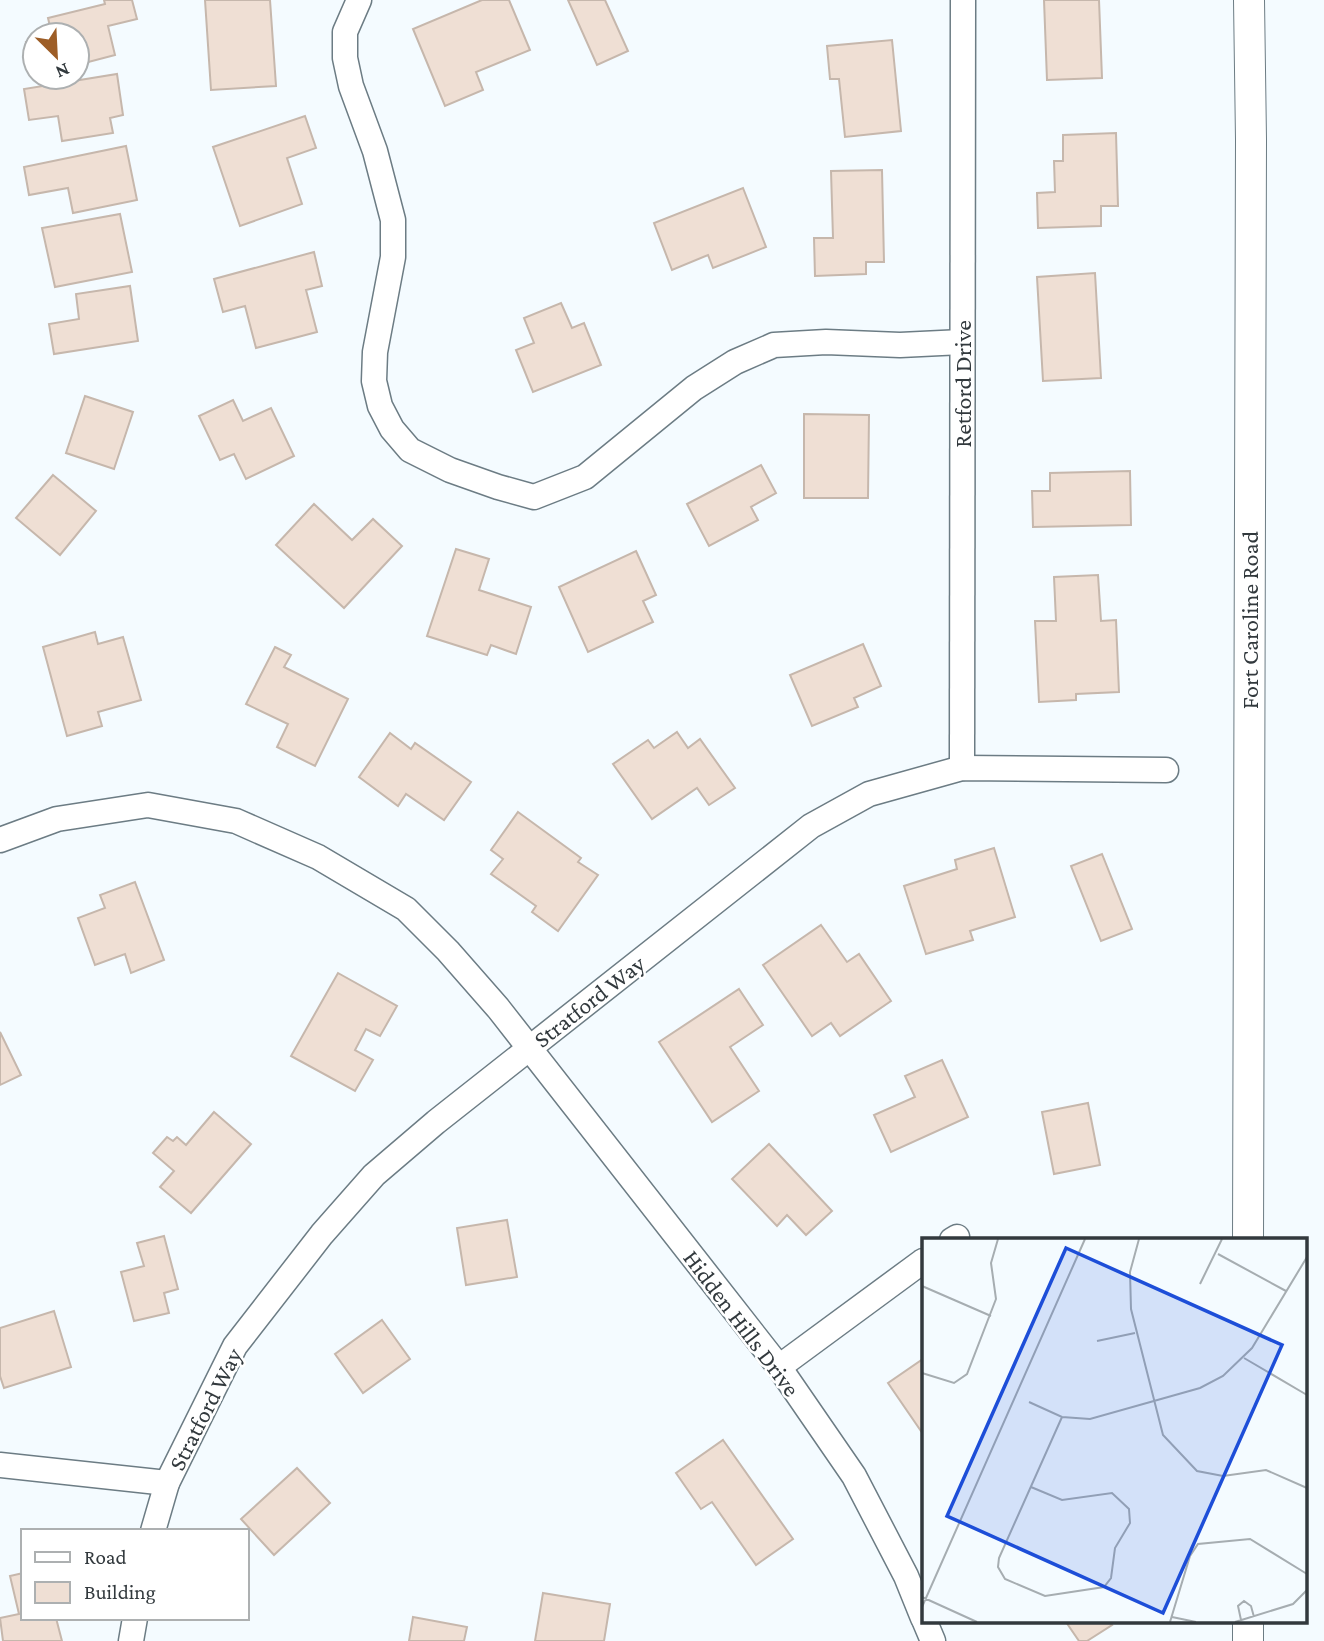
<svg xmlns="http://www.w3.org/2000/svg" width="1324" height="1641" font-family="'Crimson Pro',serif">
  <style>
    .building { fill: #efdfd4; stroke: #c6b7ac; stroke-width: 2 }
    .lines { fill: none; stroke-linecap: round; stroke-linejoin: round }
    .minor-casing { stroke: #6c7c84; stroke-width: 27 }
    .tertiary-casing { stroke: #6c7c84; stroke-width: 32 }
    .minor { stroke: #fff; stroke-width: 24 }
    .tertiary { stroke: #fff; stroke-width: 30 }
    .labels { text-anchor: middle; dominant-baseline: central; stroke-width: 5; stroke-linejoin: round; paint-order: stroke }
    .street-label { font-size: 24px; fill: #32393d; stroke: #fff }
    .inset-road { fill: none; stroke: #a6adb1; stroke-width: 2 }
    .view { fill: #1d4ed8; fill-opacity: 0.15; stroke: #1d4ed8; stroke-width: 3.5 }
    .inset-edge { fill: none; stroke: #32393d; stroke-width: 3.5 }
  </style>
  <rect width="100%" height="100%" fill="#f4fbff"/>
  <g class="building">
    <path d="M 104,0 L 132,0 L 137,19 L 108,26 L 115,55 L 77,65 L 77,35 L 52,35 L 48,18 L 105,4 Z"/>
    <path d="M 205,0 L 270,0 L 276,86 L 211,90 Z"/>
    <path d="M 482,0 L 509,0 L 530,50 L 476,72 L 483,90 L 445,106 L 413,29 Z"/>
    <path d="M 568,0 L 605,0 L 628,51 L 597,65 Z"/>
    <path d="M 1044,0 L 1099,0 L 1102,78 L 1047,80 Z"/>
    <path d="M 35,40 L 35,75 L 26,42 Z"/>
    <path d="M 892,40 L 901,131 L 845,137 L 839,79 L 830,79 L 827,46 Z"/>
    <path d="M 117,74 L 123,115 L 110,118 L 113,133 L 62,141 L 58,116 L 29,120 L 24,89 Z"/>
    <path d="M 305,116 L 316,148 L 287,158 L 302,204 L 240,226 L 213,147 Z"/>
    <path d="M 1116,133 L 1118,206 L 1101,206 L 1101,226 L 1038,228 L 1037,193 L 1055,192 L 1054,161 L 1063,161 L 1063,135 Z"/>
    <path d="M 126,146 L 137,200 L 73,213 L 68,188 L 29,195 L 24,167 Z"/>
    <path d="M 882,170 L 884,262 L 866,262 L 866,274 L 815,276 L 814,238 L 833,238 L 831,171 Z"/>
    <path d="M 743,188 L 766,247 L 713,268 L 708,255 L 672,270 L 654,223 Z"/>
    <path d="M 120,214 L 132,272 L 55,287 L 42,228 Z"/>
    <path d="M 314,252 L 322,286 L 306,290 L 317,332 L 256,348 L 245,306 L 223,312 L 214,279 Z"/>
    <path d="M 1095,273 L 1101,378 L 1043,381 L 1037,277 Z"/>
    <path d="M 130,286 L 138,341 L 54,354 L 49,324 L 79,319 L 76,294 Z"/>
    <path d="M 561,303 L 572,328 L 584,323 L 601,365 L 533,392 L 516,350 L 534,343 L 524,318 Z"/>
    <path d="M 85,396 L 133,412 L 114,469 L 66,453 Z"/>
    <path d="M 233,400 L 243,421 L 271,408 L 294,456 L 246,479 L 234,454 L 220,460 L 199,416 Z"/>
    <path d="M 804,414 L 869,415 L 868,498 L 804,498 Z"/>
    <path d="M 761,465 L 776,493 L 751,507 L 758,520 L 709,546 L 687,504 Z"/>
    <path d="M 1130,471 L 1131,525 L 1033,527 L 1032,491 L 1050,491 L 1050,473 Z"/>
    <path d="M 53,475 L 96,511 L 60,555 L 16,518 Z"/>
    <path d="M 314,504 L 352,540 L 373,519 L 402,546 L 344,608 L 276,545 Z"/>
    <path d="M 456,549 L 489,559 L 479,590 L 531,607 L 516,654 L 491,645 L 487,655 L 427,636 Z"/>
    <path d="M 636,551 L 656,595 L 643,601 L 653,622 L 588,652 L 559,587 Z"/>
    <path d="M 1098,575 L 1101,621 L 1116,620 L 1119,692 L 1076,694 L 1076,700 L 1039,702 L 1035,621 L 1056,621 L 1054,577 Z"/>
    <path d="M 95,632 L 98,644 L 123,637 L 141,700 L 98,712 L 102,726 L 67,736 L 43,647 Z"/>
    <path d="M 863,644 L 881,686 L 854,698 L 858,707 L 812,726 L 790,675 Z"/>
    <path d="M 275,647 L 291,655 L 284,667 L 348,699 L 315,766 L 277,747 L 288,724 L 246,704 Z"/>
    <path d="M 677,732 L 688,748 L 700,739 L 735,788 L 709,805 L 697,788 L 652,819 L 613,764 L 648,740 L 654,748 Z"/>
    <path d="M 390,733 L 411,749 L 415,743 L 471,782 L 444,820 L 406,794 L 398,806 L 359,777 Z"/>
    <path d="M 518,812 L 581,858 L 578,862 L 598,875 L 558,931 L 532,912 L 536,906 L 491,874 L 503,859 L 491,850 Z"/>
    <path d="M 994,848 L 1015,917 L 970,931 L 973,940 L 926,954 L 904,886 L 957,869 L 955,860 Z"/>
    <path d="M 1102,854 L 1132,929 L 1101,941 L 1071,866 Z"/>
    <path d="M 135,882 L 164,960 L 131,973 L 125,954 L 95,965 L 78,918 L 105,908 L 100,895 Z"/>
    <path d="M 821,925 L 847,962 L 859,954 L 891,1001 L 840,1036 L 831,1023 L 812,1036 L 763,965 Z"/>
    <path d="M 338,973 L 397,1006 L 380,1036 L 366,1029 L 355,1050 L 373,1060 L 355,1091 L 291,1056 Z"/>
    <path d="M 739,989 L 763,1025 L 730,1047 L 759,1091 L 712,1122 L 659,1042 Z"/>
    <path d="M 0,1032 L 21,1075 L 0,1085 Z"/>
    <path d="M 942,1060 L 968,1117 L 891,1152 L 874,1115 L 915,1097 L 905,1076 Z"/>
    <path d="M 1088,1103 L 1100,1165 L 1054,1174 L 1042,1112 Z"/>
    <path d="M 214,1112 L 251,1144 L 191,1213 L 160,1187 L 174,1171 L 153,1153 L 167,1137 L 173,1141 L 177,1137 L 186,1145 Z"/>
    <path d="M 769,1144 L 832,1211 L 806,1235 L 787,1215 L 777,1226 L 732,1179 Z"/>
    <path d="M 507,1220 L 517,1277 L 466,1285 L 457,1228 Z"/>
    <path d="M 164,1236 L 178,1289 L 164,1293 L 169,1313 L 134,1321 L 121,1272 L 144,1266 L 137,1243 Z"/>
    <path d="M 54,1311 L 71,1367 L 4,1388 L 0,1376 L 0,1328 Z"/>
    <path d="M 382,1320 L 410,1359 L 363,1393 L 335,1354 Z"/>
    <path d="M 923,1359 L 923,1434 L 888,1383 Z"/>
    <path d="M 723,1440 L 793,1539 L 756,1565 L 712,1502 L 701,1509 L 676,1473 Z"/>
    <path d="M 297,1468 L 330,1503 L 274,1555 L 241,1519 Z"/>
    <path d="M 23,1573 L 23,1618 L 56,1618 L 62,1641 L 3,1641 L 0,1618 L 19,1614 L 10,1576 Z"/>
    <path d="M 543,1593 L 610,1604 L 604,1641 L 535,1641 Z"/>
    <path d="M 413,1617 L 467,1627 L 464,1641 L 409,1641 Z"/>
    <path d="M 1066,1622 L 1109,1622 L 1112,1625 L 1087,1641 L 1079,1641 Z"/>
  </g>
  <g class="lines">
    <defs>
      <g id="minor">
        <path d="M 359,0 L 345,32 L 345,58 L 351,86 L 375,151 L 393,220 L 393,257 L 375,352 L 374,381 L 380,406 L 392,429 L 410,450 L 450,470 L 498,487 L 534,497 L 585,477 L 694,388 L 735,362 L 774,345 L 826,342 L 900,345 L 962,342"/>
        <path d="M 962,768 L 963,0"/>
        <path d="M 0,840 L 57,819 L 148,805 L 236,821 L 318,857 L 406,909 L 448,951 L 498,1008 L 779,1367 L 854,1476 L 906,1576 L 923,1618"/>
        <path d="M 952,1240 L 957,1237"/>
        <path d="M 779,1367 L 923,1261"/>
        <path d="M 0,1465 L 167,1483"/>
        <path d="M 153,1531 L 167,1483 L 235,1346 L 322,1234 L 374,1175 L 436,1122 L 811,826 L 869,794 L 962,768 L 1166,770"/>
        <path d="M 925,1622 L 933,1641"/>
        <path d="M 131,1641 L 135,1618"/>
      </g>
      <g id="tertiary">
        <path d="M 1248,1240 L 1251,140 L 1249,0"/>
        <path d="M 1248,1641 L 1248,1622"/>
      </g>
    </defs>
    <use href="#minor" class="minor-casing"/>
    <use href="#tertiary" class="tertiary-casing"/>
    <use href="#minor" class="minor"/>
    <use href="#tertiary" class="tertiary"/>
  </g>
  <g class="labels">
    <g class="street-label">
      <text transform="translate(962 384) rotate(-90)">Retford Drive</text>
      <text transform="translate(1249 620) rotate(-90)">Fort Caroline Road</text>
      <text transform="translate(589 1001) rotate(-38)">Stratford Way</text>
      <text transform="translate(742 1323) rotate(53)">Hidden Hills Drive</text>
      <text transform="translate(205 1409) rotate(-63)">Stratford Way</text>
    </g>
  </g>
  <g transform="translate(922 1238)">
    <rect width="385" height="385" fill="#f4fbff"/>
    <path class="inset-road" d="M 217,1 L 208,34 L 209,71 L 241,197 L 275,233 L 301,238 L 344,232 L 385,250M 296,16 L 364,53M 278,46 L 300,1M 0,48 L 69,78M 175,103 L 213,95M 322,120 L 385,157M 0,135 L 32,145 L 45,136 L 74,61 L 69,25 L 76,1M 107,164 L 140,179 L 168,181 L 278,150 L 301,138 L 330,110 L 385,19M 109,249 L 140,262 L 190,255 L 207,271 L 208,285 L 193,310 L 189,340 L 182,349 L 123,358 L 83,341 L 76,329 L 77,320 L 140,179M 0,359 L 55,384M 0,369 L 163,1M 250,379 L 274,384M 319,382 L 316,368 L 322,363 L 329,368 L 332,379M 248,384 L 268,318 L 276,306 L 328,301 L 385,336M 313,384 L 371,366 L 385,352"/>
    <path class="view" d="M 144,10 L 360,107 L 241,375 L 25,278 Z"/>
    <rect width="385" height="385" class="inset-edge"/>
  </g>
  <rect x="21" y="1529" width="228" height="91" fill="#ffffff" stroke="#adb0b1" stroke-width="2"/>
  <rect x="35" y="1552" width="35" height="10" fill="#ffffff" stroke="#adb0b1" stroke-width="2"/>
  <text x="84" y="1564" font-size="21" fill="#32393d">Road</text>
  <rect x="35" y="1582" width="35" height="21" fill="#efdfd4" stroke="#adb0b1" stroke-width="2"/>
  <text x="84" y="1599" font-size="21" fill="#32393d">Building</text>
  <g transform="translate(56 56) rotate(156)"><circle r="33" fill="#ffffff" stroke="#adb0b1" stroke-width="2"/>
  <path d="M0-5L12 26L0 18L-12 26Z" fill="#9d5d26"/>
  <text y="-10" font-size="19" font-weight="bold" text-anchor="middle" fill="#32393d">N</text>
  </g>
</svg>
